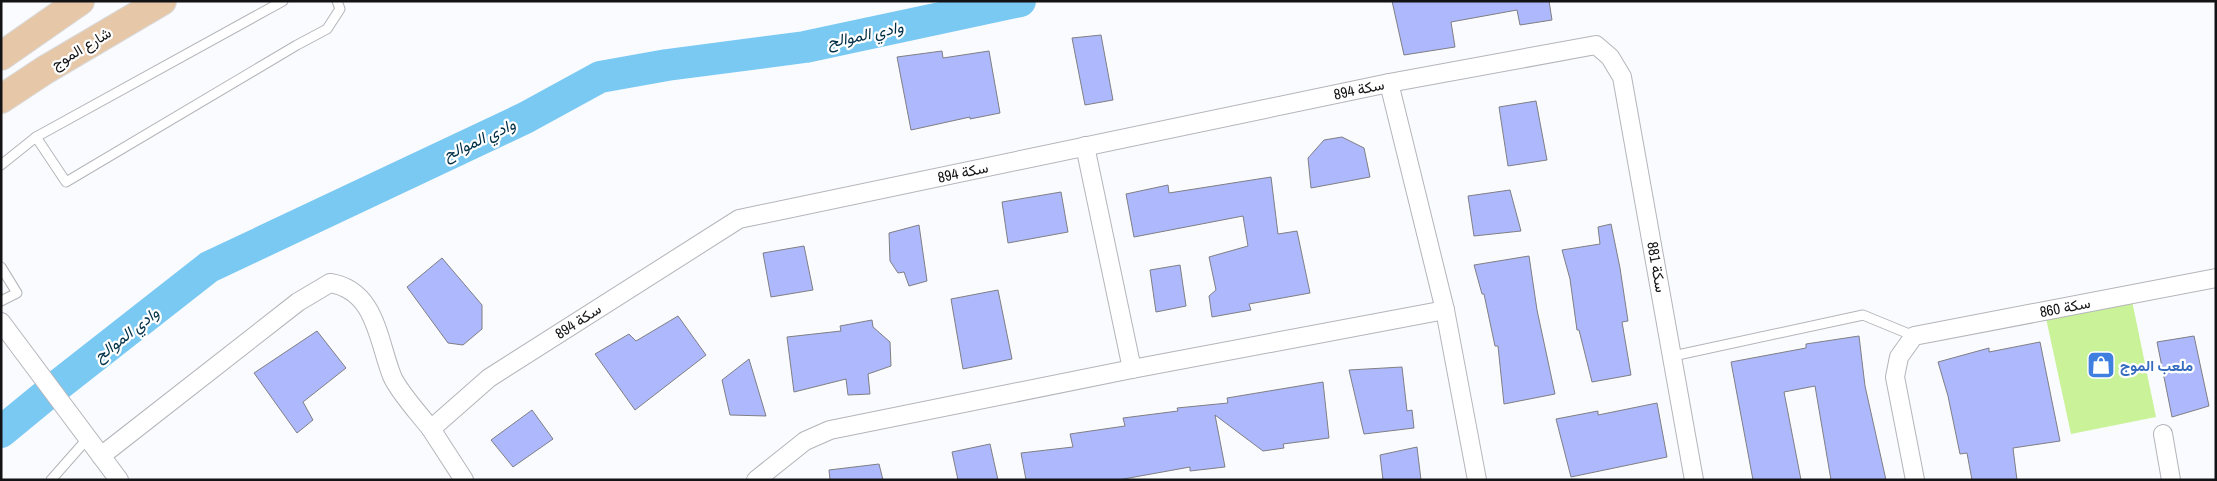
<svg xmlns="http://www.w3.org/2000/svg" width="2217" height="481" font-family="'Archivo Narrow',Vazirmatn,sans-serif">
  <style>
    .green { fill: #c9f299 }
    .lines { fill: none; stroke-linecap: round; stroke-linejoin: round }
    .river { stroke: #7ac9f3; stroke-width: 32 }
    .building { fill: #adb8fd; stroke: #7f7f84 }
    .lane-casing { stroke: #b4b5ba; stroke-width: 11 }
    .street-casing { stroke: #b4b5ba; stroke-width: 20 }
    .primary-casing { stroke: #d9d9da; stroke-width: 30 }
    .lane { stroke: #fff; stroke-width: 9 }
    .street { stroke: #fff; stroke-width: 18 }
    .primary { stroke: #e6c8a9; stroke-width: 28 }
    .labels { text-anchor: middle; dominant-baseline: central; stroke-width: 4.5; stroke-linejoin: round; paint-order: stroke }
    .street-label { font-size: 15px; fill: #131315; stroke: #fff }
    .shop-label { font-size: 15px; font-weight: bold; fill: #366cbe; stroke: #fff; text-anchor: start }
    .water-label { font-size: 16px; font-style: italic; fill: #003046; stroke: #fff }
  </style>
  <rect width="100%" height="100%" fill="#fafbff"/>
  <path class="green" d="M 2130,291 L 2156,417 L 2071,434 L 2044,309 Z"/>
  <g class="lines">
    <path class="river" d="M 1,432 L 52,390 L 209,267 L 525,118 L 600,77 L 667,65 L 805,47 L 1020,1"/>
  </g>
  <g class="building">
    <path d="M 1392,1 L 1549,1 L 1552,20 L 1520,25 L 1517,10 L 1451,22 L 1455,47 L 1404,55 Z"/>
    <path d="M 1101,35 L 1113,100 L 1085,105 L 1072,38 Z"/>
    <path d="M 942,51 L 943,58 L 989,51 L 1000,113 L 970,119 L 970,117 L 911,130 L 897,57 Z"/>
    <path d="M 1536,101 L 1547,160 L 1508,166 L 1499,107 Z"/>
    <path d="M 1342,137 L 1364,148 L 1370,177 L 1311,188 L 1308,158 L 1324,140 Z"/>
    <path d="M 1271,177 L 1278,234 L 1297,231 L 1310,293 L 1249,304 L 1251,310 L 1212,317 L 1209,296 L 1216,290 L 1209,257 L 1248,246 L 1243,216 L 1134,237 L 1126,194 L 1168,185 L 1169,193 Z"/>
    <path d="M 1510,190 L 1521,231 L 1474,236 L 1468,196 Z"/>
    <path d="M 1061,192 L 1068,232 L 1008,243 L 1002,202 Z"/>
    <path d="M 1611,224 L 1620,268 L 1628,321 L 1622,322 L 1631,375 L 1592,382 L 1579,330 L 1577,330 L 1570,279 L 1562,250 L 1600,244 L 1598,227 Z"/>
    <path d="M 919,225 L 927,281 L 909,286 L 904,272 L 898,273 L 890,261 L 889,233 Z"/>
    <path d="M 804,246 L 813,290 L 771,297 L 763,253 Z"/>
    <path d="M 1529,256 L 1537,310 L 1555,394 L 1504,404 L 1498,346 L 1495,346 L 1484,294 L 1482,294 L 1474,265 Z"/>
    <path d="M 442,258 L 482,305 L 482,329 L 463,345 L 448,343 L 407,287 Z"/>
    <path d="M 1180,265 L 1186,306 L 1156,312 L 1150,270 Z"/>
    <path d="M 998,290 L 1012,359 L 963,369 L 951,299 Z"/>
    <path d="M 678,316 L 706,355 L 635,410 L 595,354 L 629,334 L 636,341 Z"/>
    <path d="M 872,320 L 873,327 L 890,342 L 891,366 L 868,374 L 870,394 L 848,395 L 846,379 L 794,392 L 787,337 L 841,331 L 840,326 Z"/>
    <path d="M 317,331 L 346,368 L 303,402 L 313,420 L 297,433 L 254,373 Z"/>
    <path d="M 1859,336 L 1865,386 L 1886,480 L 1831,480 L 1815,386 L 1784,392 L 1801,480 L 1753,480 L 1731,362 L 1806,348 L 1806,344 Z"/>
    <path d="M 2194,336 L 2209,406 L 2172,417 L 2157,342 Z"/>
    <path d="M 2040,342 L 2060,441 L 2013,448 L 2017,480 L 1972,480 L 1967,453 L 1960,454 L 1948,396 L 1938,362 L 1989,348 L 1989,352 Z"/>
    <path d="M 749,359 L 766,416 L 730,415 L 722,380 Z"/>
    <path d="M 1402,367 L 1407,411 L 1412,410 L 1414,428 L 1364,434 L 1349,370 Z"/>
    <path d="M 1323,382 L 1329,438 L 1283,444 L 1284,448 L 1263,451 L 1215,415 L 1225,467 L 1190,471 L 1190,467 L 1118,480 L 1026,480 L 1021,453 L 1073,447 L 1070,434 L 1125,426 L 1123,418 L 1178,411 L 1177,408 L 1228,403 L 1227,398 Z"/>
    <path d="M 1657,403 L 1667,457 L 1571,477 L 1556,419 L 1598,411 L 1598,415 Z"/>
    <path d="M 532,410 L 553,439 L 513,467 L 491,440 Z"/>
    <path d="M 990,444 L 998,480 L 958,480 L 952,452 Z"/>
    <path d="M 1417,447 L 1421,480 L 1383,480 L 1380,455 Z"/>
    <path d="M 879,464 L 883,480 L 830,480 L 829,470 Z"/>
  </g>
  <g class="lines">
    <defs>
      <g id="lane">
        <path d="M 36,137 L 66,182 L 297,45 L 327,29 L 340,9 L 337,1"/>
        <path d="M 1,165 L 36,137 L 283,1"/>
        <path d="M 1,267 L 17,293 L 1,301"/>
        <path d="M 1673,356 L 1863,315 L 1914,336"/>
        <path d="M 51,480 L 88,438"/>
      </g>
      <g id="street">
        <path d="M 1389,83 L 1445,310 L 1477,480"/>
        <path d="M 1085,146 L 1132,369"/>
        <path d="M 1,322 L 119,480"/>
        <path d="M 2163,434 L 2171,480"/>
        <path d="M 101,456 L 298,302 L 330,283 C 376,290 378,341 392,376 C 398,391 420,415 431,429"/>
        <path d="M 464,480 L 431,429 L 489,378 L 739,219 L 1389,83 L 1596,45 L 1610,57 L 1622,77 L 1694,480"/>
        <path d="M 756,480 L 805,441 L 830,430 L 1132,369 L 1445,310"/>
        <path d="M 1915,480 L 1895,377 L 1899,357 L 1914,336 L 2216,278"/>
      </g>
      <g id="primary">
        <path d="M 1,56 L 80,1"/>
        <path d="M 1,99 L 45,70 L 162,1"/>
      </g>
    </defs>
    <use href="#lane" class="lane-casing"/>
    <use href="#street" class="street-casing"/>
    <use href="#primary" class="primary-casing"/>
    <use href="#lane" class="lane"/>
    <use href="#street" class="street"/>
    <use href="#primary" class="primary"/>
  </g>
  <defs>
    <symbol id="shop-square" viewBox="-11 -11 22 22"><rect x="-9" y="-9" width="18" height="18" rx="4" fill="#3f7fe0" stroke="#fff"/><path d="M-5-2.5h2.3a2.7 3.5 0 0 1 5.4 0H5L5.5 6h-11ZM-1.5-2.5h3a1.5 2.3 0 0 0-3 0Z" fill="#fff"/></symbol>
  </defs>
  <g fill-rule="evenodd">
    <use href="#shop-square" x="2085" y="349" width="32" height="32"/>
  </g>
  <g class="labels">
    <g class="street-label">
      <text transform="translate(81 48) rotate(-31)">شارع الموج</text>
      <text transform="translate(1359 89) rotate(-12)">سكة 894</text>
      <text transform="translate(963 172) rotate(-12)">سكة 894</text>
      <text transform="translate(1657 267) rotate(80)">سكة 881</text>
      <text transform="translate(2065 307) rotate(-11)">سكة 860</text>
      <text transform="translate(578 321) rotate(-33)">سكة 894</text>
    </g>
    <g class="shop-label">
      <text x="2120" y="365">ملعب الموج</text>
    </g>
    <g class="water-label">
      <text transform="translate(865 34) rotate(-12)">وادي الموالح</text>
      <text transform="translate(479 139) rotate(-25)">وادي الموالح</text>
      <text transform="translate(126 334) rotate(-38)">وادي الموالح</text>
    </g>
  </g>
  <rect width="2217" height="481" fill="none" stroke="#131315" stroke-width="5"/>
</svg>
